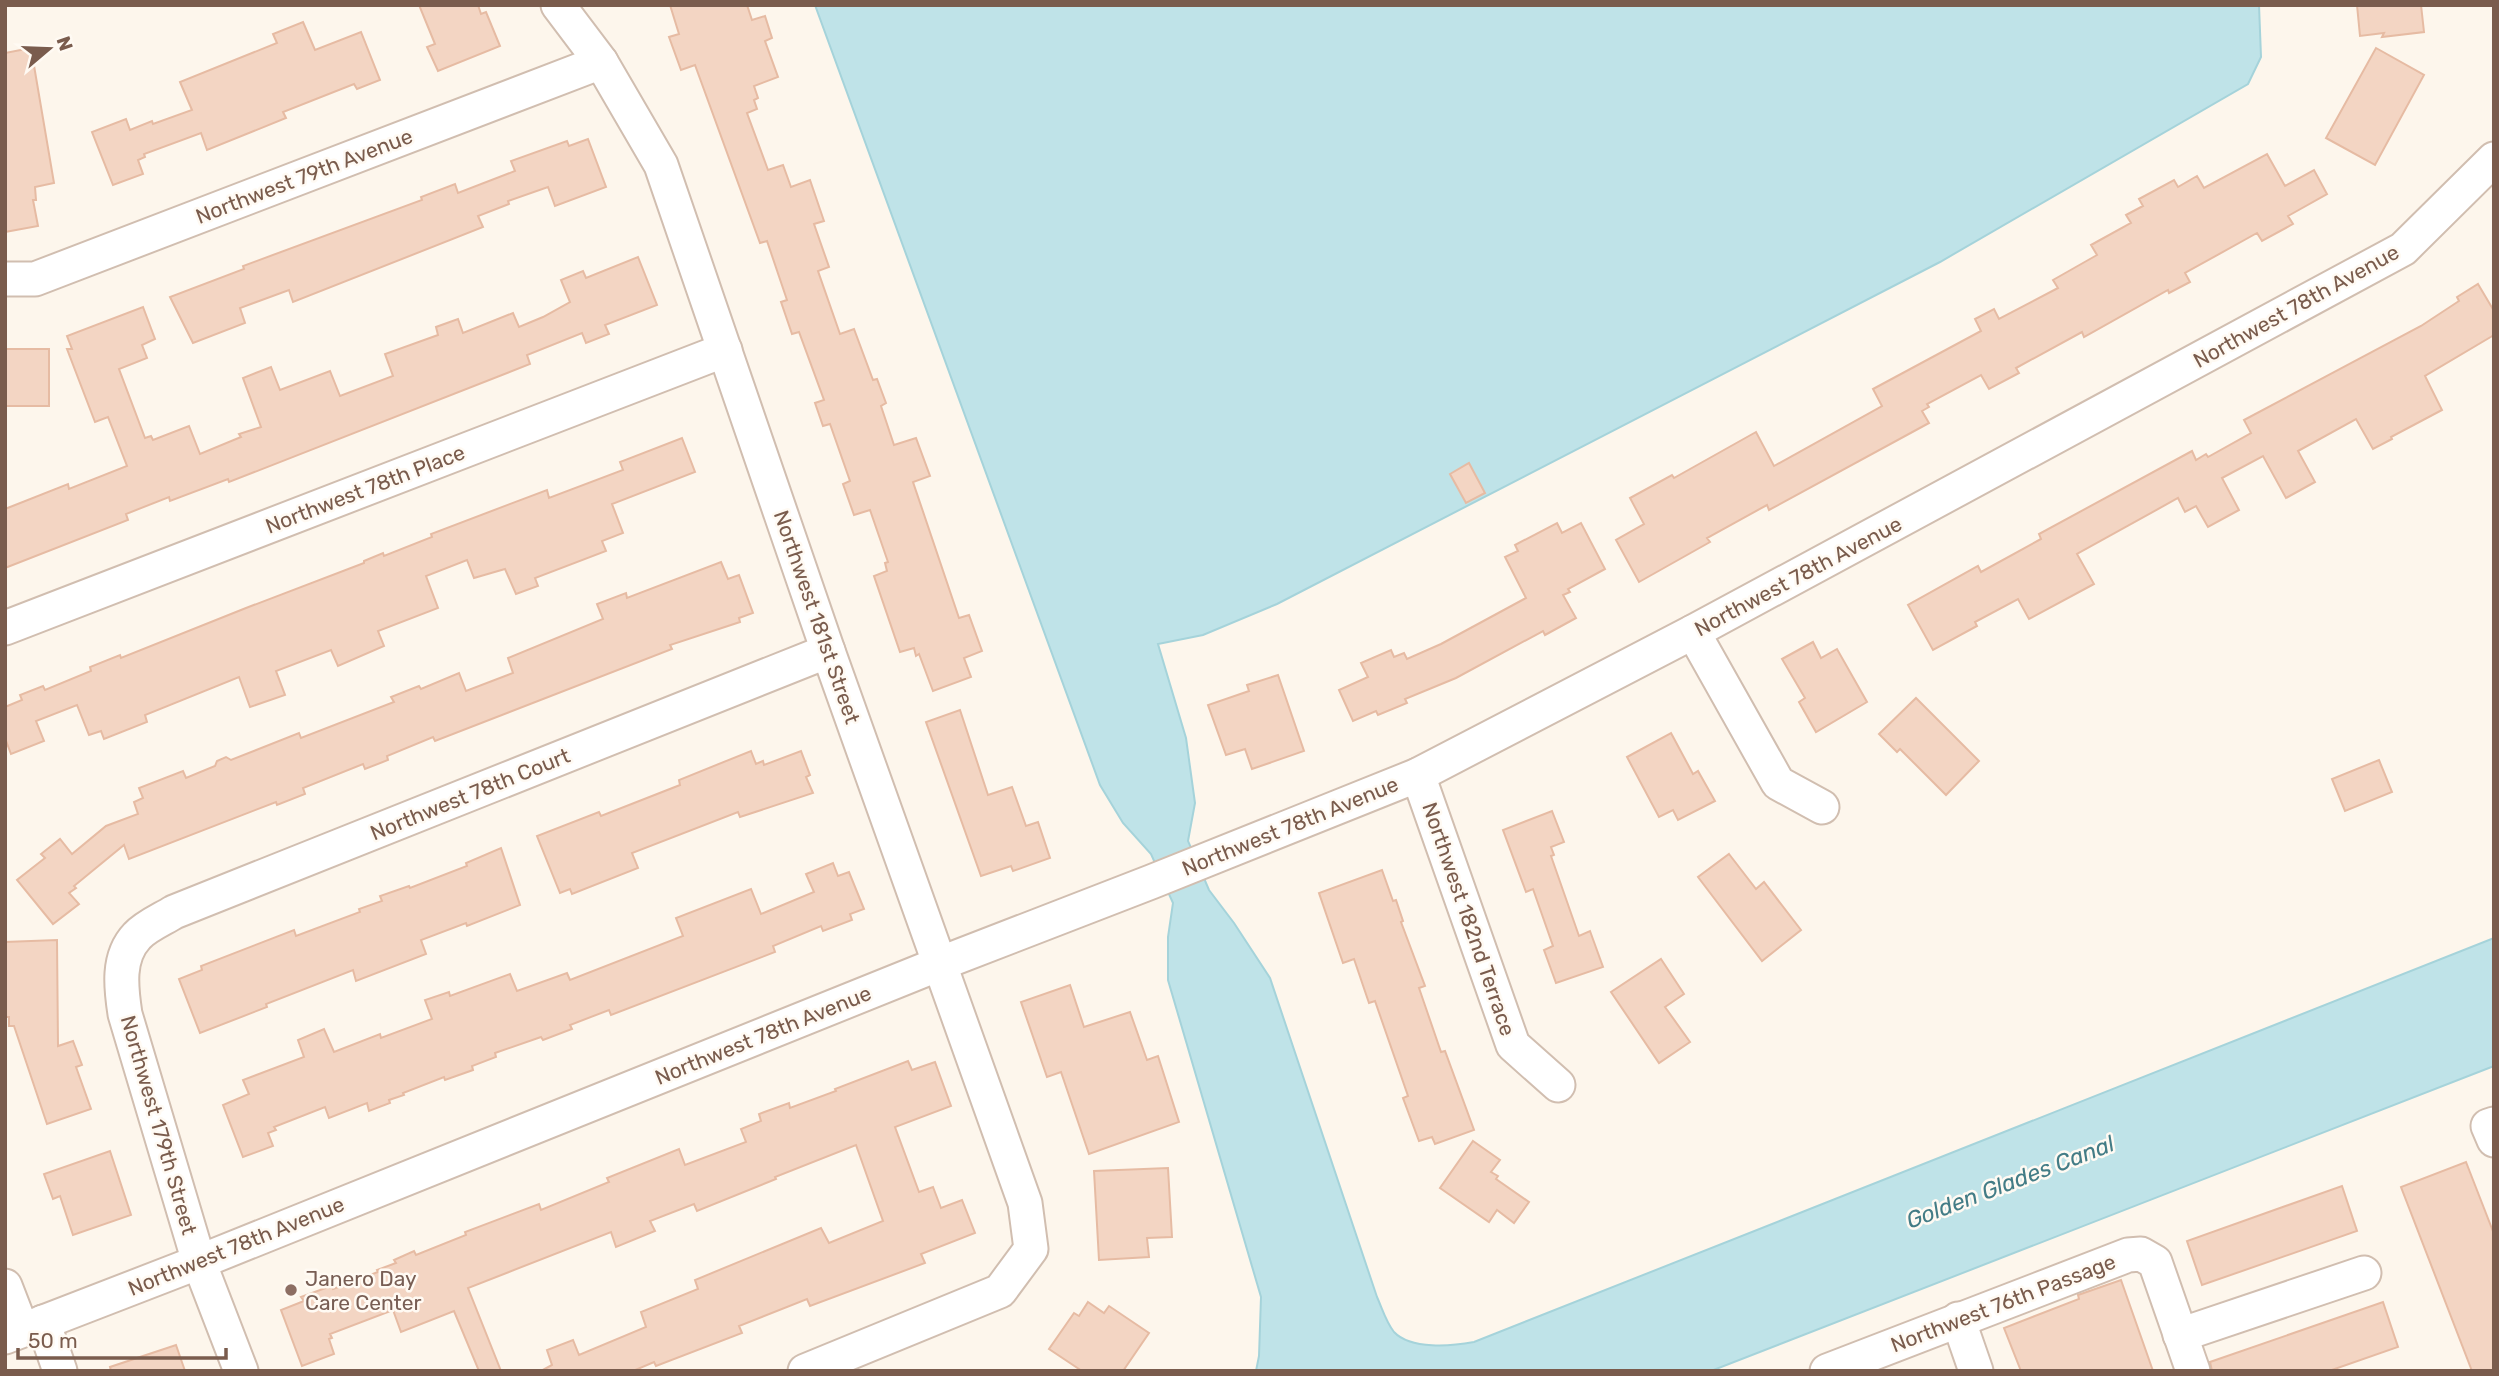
<svg xmlns="http://www.w3.org/2000/svg" width="2499" height="1376" font-family="Rubik,sans-serif">
  <style>
    .water { fill: #bfe3e8; stroke: #a5d3da; stroke-width: 2 }
    .building { fill: #f3d5c3; stroke: #e6bba3; stroke-width: 2 }
    .lines { fill: none; stroke-linecap: round; stroke-linejoin: round }
    .minor-casing { stroke: #d1beb0; stroke-width: 37 }
    .minor { stroke: #fff; stroke-width: 33 }
    .education-dot { fill: #8d6e63; stroke: #fffaf3; stroke-width: 2.5 }
    .labels { text-anchor: middle; dominant-baseline: central; stroke-width: 5; stroke-linejoin: round; paint-order: stroke }
    .street-label { font-size: 21px; fill: #7a5c4d; stroke: #fffaf3 }
    .education-label { font-size: 21px; fill: #785e54; stroke: #fffaf3; text-anchor: start }
    .water-label { font-size: 23px; font-style: italic; fill: #437c86; stroke: #fffaf3 }
  </style>
  <rect width="100%" height="100%" fill="#fdf6ec"/>
  <path class="water" d="M 815,5 L 2259,5 L 2261,57 L 2248,84 L 1940,262 L 1277,604 L 1203,635 L 1158,644 L 1186,738 L 1195,803 L 1188,841 L 1209,890 L 1234,923 L 1270,978 L 1377,1297 C 1382,1308 1386,1322 1394,1332 C 1411,1350 1452,1346 1474,1342 L 2494,938 L 2494,1066 L 1711,1371 L 1256,1371 L 1259,1356 L 1261,1297 L 1168,980 L 1168,937 L 1173,903 L 1151,854 L 1123,823 L 1100,785 Z"/>
  <g class="building">
    <path d="M 419,5 L 478,5 L 481,14 L 486,12 L 500,46 L 438,71 L 427,47 L 435,44 Z"/>
    <path d="M 670,5 L 747,5 L 752,20 L 765,16 L 772,38 L 765,41 L 778,77 L 754,86 L 758,98 L 754,100 L 757,109 L 747,113 L 768,170 L 783,165 L 791,187 L 810,180 L 824,221 L 814,224 L 829,267 L 818,271 L 840,334 L 854,329 L 873,380 L 877,379 L 886,403 L 881,406 L 894,445 L 916,438 L 930,476 L 913,482 L 959,618 L 969,615 L 982,651 L 964,658 L 971,677 L 933,691 L 919,654 L 916,656 L 914,648 L 900,652 L 874,576 L 887,571 L 885,563 L 888,562 L 870,510 L 854,515 L 843,484 L 850,481 L 830,424 L 823,426 L 815,403 L 824,400 L 799,332 L 792,334 L 781,302 L 787,300 L 767,241 L 760,243 L 695,65 L 681,70 L 669,37 L 679,34 Z"/>
    <path d="M 2357,5 L 2421,5 L 2424,32 L 2382,37 L 2384,33 L 2360,36 Z"/>
    <path d="M 303,22 L 315,50 L 361,32 L 380,80 L 357,89 L 354,84 L 283,112 L 286,118 L 207,150 L 201,133 L 144,154 L 145,157 L 138,160 L 143,174 L 113,185 L 92,132 L 126,119 L 130,130 L 152,121 L 153,124 L 192,110 L 180,82 L 277,43 L 273,34 Z"/>
    <path d="M 31,48 L 54,183 L 35,187 L 36,200 L 33,200 L 38,226 L 5,232 L 5,53 Z"/>
    <path d="M 2376,48 L 2424,75 L 2375,165 L 2326,138 Z"/>
    <path d="M 588,139 L 606,187 L 555,206 L 548,187 L 508,201 L 509,204 L 478,216 L 483,227 L 293,302 L 289,290 L 240,308 L 245,323 L 193,343 L 170,297 L 244,269 L 243,266 L 422,200 L 421,197 L 455,184 L 458,193 L 515,171 L 511,161 L 567,141 L 569,146 Z"/>
    <path d="M 2267,154 L 2285,186 L 2314,170 L 2327,194 L 2288,216 L 2293,224 L 2262,241 L 2257,233 L 2185,273 L 2190,282 L 2169,293 L 2168,290 L 2084,337 L 2082,332 L 2016,368 L 2019,373 L 1989,389 L 1981,375 L 1927,404 L 1929,407 L 1922,411 L 1929,423 L 1769,510 L 1767,505 L 1707,538 L 1710,542 L 1639,582 L 1616,540 L 1644,524 L 1630,498 L 1672,475 L 1674,478 L 1756,432 L 1774,466 L 1882,406 L 1873,389 L 1981,331 L 1975,319 L 1994,309 L 1999,319 L 2058,288 L 2053,280 L 2097,255 L 2091,245 L 2131,223 L 2126,215 L 2143,206 L 2139,199 L 2174,180 L 2178,187 L 2197,176 L 2204,188 Z"/>
    <path d="M 638,257 L 657,305 L 605,325 L 609,334 L 586,343 L 582,333 L 527,355 L 530,364 L 229,482 L 228,479 L 170,501 L 169,497 L 126,514 L 128,520 L 5,568 L 5,509 L 68,484 L 69,489 L 127,466 L 108,417 L 95,422 L 67,349 L 72,349 L 67,336 L 143,307 L 155,339 L 142,345 L 147,358 L 119,369 L 145,438 L 151,436 L 153,440 L 189,426 L 200,454 L 241,437 L 239,434 L 261,427 L 243,378 L 271,367 L 280,390 L 330,371 L 340,396 L 393,376 L 385,354 L 438,335 L 436,327 L 458,319 L 463,333 L 513,313 L 519,327 L 543,317 L 570,302 L 561,280 L 583,271 L 586,278 Z"/>
    <path d="M 2478,284 L 2494,311 L 2494,335 L 2425,376 L 2442,410 L 2391,437 L 2392,439 L 2373,449 L 2356,419 L 2298,451 L 2315,482 L 2286,498 L 2263,456 L 2222,478 L 2239,510 L 2208,527 L 2196,506 L 2185,512 L 2178,498 L 2077,554 L 2094,584 L 2029,619 L 2018,599 L 1975,622 L 1977,626 L 1933,650 L 1908,605 L 1978,566 L 1981,572 L 2041,539 L 2039,534 L 2192,451 L 2196,460 L 2206,454 L 2208,457 L 2251,433 L 2244,420 L 2421,326 L 2459,301 L 2457,297 Z"/>
    <rect x="5" y="349" width="44" height="57"/>
    <path d="M 682,438 L 695,472 L 612,504 L 623,533 L 602,541 L 606,551 L 535,578 L 538,586 L 516,594 L 505,569 L 474,578 L 467,560 L 426,576 L 438,608 L 378,631 L 384,646 L 338,666 L 331,650 L 276,671 L 285,695 L 250,707 L 239,677 L 145,715 L 147,722 L 104,739 L 101,731 L 89,735 L 77,705 L 36,721 L 44,741 L 11,754 L 5,738 L 5,707 L 22,700 L 20,695 L 43,686 L 45,690 L 91,671 L 90,667 L 120,655 L 121,658 L 246,608 L 364,563 L 364,561 L 383,553 L 384,556 L 432,537 L 431,534 L 547,490 L 549,498 L 623,470 L 620,462 Z"/>
    <path d="M 1469,463 L 1485,493 L 1466,503 L 1450,474 Z"/>
    <path d="M 1557,523 L 1562,533 L 1581,523 L 1605,569 L 1568,589 L 1570,592 L 1563,595 L 1576,618 L 1545,635 L 1543,631 L 1456,678 L 1405,699 L 1407,703 L 1378,715 L 1376,711 L 1353,721 L 1339,690 L 1368,677 L 1361,663 L 1391,650 L 1394,657 L 1404,653 L 1407,659 L 1441,644 L 1526,598 L 1505,557 L 1518,551 L 1515,545 Z"/>
    <path d="M 721,562 L 728,579 L 739,575 L 753,613 L 739,618 L 740,622 L 670,645 L 672,649 L 435,741 L 433,737 L 387,756 L 388,760 L 365,769 L 363,764 L 303,788 L 305,794 L 277,805 L 276,802 L 129,859 L 124,845 L 74,886 L 76,888 L 69,893 L 79,904 L 53,924 L 17,880 L 45,858 L 41,854 L 60,839 L 72,854 L 106,826 L 138,814 L 134,802 L 143,798 L 139,788 L 183,771 L 186,778 L 215,766 L 217,761 L 226,757 L 231,760 L 299,733 L 301,738 L 394,702 L 391,697 L 419,686 L 421,689 L 459,673 L 466,691 L 513,673 L 508,658 L 603,619 L 597,604 L 626,593 L 627,598 Z"/>
    <path d="M 1813,642 L 1821,658 L 1837,649 L 1867,702 L 1816,732 L 1799,702 L 1805,698 L 1782,659 Z"/>
    <path d="M 1278,675 L 1304,751 L 1252,769 L 1245,749 L 1226,755 L 1208,705 L 1249,691 L 1247,685 Z"/>
    <path d="M 1916,698 L 1979,761 L 1946,795 L 1900,749 L 1897,752 L 1879,734 Z"/>
    <path d="M 960,710 L 988,795 L 1012,787 L 1026,826 L 1038,822 L 1050,858 L 1013,871 L 1011,866 L 981,876 L 926,722 Z"/>
    <path d="M 1671,733 L 1693,774 L 1698,771 L 1715,801 L 1678,820 L 1673,810 L 1659,817 L 1627,757 Z"/>
    <path d="M 751,751 L 756,764 L 763,761 L 764,765 L 801,751 L 810,775 L 806,777 L 813,793 L 740,817 L 738,812 L 632,853 L 638,868 L 572,894 L 570,889 L 560,893 L 537,836 L 599,812 L 601,816 L 680,785 L 679,780 Z"/>
    <path d="M 2379,760 L 2392,792 L 2345,811 L 2332,779 Z"/>
    <path d="M 1552,811 L 1564,842 L 1551,847 L 1554,855 L 1551,856 L 1579,936 L 1590,931 L 1603,967 L 1556,983 L 1544,950 L 1553,946 L 1533,889 L 1526,892 L 1503,830 Z"/>
    <path d="M 501,848 L 520,905 L 467,926 L 466,923 L 421,940 L 426,954 L 356,981 L 353,970 L 266,1004 L 267,1007 L 200,1033 L 179,979 L 202,970 L 201,966 L 294,930 L 296,936 L 360,912 L 359,909 L 382,901 L 380,896 L 409,886 L 410,888 L 467,866 L 466,863 Z"/>
    <path d="M 1729,854 L 1756,889 L 1764,882 L 1801,930 L 1762,961 L 1698,877 Z"/>
    <path d="M 833,863 L 838,876 L 849,872 L 864,909 L 850,914 L 852,920 L 823,931 L 821,926 L 773,946 L 775,952 L 611,1015 L 609,1010 L 570,1025 L 572,1029 L 543,1040 L 541,1037 L 495,1053 L 496,1057 L 472,1066 L 473,1070 L 445,1080 L 444,1077 L 403,1093 L 404,1095 L 389,1100 L 390,1103 L 369,1111 L 367,1103 L 329,1118 L 325,1107 L 274,1127 L 276,1130 L 268,1133 L 273,1146 L 243,1157 L 223,1105 L 249,1094 L 243,1080 L 304,1057 L 298,1040 L 324,1029 L 334,1052 L 380,1034 L 381,1038 L 432,1019 L 425,1000 L 449,992 L 450,996 L 510,974 L 517,991 L 567,973 L 570,980 L 683,936 L 676,918 L 751,889 L 761,914 L 814,892 L 806,874 Z"/>
    <path d="M 1382,870 L 1393,901 L 1396,900 L 1403,921 L 1401,922 L 1425,986 L 1419,988 L 1441,1052 L 1445,1051 L 1474,1130 L 1435,1144 L 1432,1137 L 1419,1141 L 1403,1098 L 1408,1096 L 1375,1001 L 1369,1003 L 1354,959 L 1343,963 L 1319,893 Z"/>
    <path d="M 57,940 L 58,1046 L 73,1041 L 82,1065 L 76,1067 L 91,1109 L 47,1124 L 14,1026 L 9,1026 L 9,1017 L 5,1017 L 5,942 Z"/>
    <path d="M 1661,959 L 1684,994 L 1665,1007 L 1690,1042 L 1659,1063 L 1611,992 Z"/>
    <path d="M 1070,985 L 1084,1027 L 1130,1012 L 1147,1060 L 1158,1056 L 1179,1122 L 1089,1154 L 1061,1072 L 1047,1077 L 1021,1002 Z"/>
    <path d="M 908,1061 L 912,1070 L 935,1062 L 951,1106 L 895,1127 L 919,1192 L 933,1187 L 941,1208 L 962,1200 L 975,1233 L 921,1254 L 925,1263 L 810,1306 L 807,1299 L 739,1326 L 742,1333 L 656,1366 L 654,1362 L 633,1371 L 541,1371 L 552,1365 L 547,1350 L 573,1340 L 579,1355 L 646,1327 L 641,1312 L 698,1289 L 695,1280 L 821,1228 L 829,1243 L 883,1221 L 856,1145 L 775,1177 L 776,1179 L 697,1211 L 694,1204 L 650,1221 L 655,1231 L 616,1247 L 611,1232 L 468,1288 L 501,1371 L 479,1371 L 454,1311 L 401,1332 L 393,1310 L 330,1334 L 332,1338 L 329,1339 L 334,1354 L 302,1366 L 281,1310 L 304,1301 L 301,1297 L 331,1286 L 333,1289 L 378,1272 L 377,1270 L 396,1263 L 394,1260 L 414,1251 L 416,1255 L 466,1235 L 465,1232 L 539,1204 L 541,1210 L 609,1182 L 607,1178 L 679,1149 L 685,1165 L 746,1142 L 741,1129 L 761,1121 L 759,1114 L 789,1103 L 790,1108 L 836,1091 L 835,1089 Z"/>
    <path d="M 1473,1141 L 1500,1160 L 1491,1172 L 1498,1176 L 1496,1179 L 1529,1202 L 1514,1223 L 1497,1210 L 1489,1222 L 1440,1188 Z"/>
    <path d="M 110,1151 L 131,1215 L 73,1235 L 60,1196 L 53,1199 L 44,1174 Z"/>
    <path d="M 2466,1162 L 2494,1234 L 2494,1371 L 2472,1371 L 2401,1187 Z"/>
    <path d="M 1168,1168 L 1172,1237 L 1147,1238 L 1149,1257 L 1099,1260 L 1094,1171 Z"/>
    <path d="M 2342,1186 L 2357,1231 L 2202,1285 L 2187,1241 Z"/>
    <path d="M 2121,1280 L 2153,1371 L 2021,1371 L 2004,1328 L 2079,1299 L 2078,1295 Z"/>
    <path d="M 1088,1302 L 1104,1313 L 1109,1306 L 1149,1333 L 1123,1371 L 1082,1371 L 1049,1349 L 1074,1313 L 1079,1316 Z"/>
    <path d="M 2383,1302 L 2398,1347 L 2329,1371 L 2212,1371 L 2210,1362 Z"/>
    <path d="M 176,1345 L 185,1371 L 111,1371 L 110,1367 Z"/>
  </g>
  <g class="lines">
    <defs>
      <g id="minor">
        <path d="M 558,5 L 601,62 L 661,165 L 828,651 L 1025,1203 L 1031,1249 L 1000,1291 L 805,1371"/>
        <path d="M 5,279 L 35,279 L 601,62"/>
        <path d="M 5,628 L 725,350"/>
        <path d="M 1693,632 L 1778,783 L 1822,807"/>
        <path d="M 1418,775 L 1513,1045 L 1558,1085"/>
        <path d="M 2494,1124 L 2488,1126 L 2494,1140"/>
        <path d="M 5,1286 L 22,1330"/>
        <path d="M 1958,1319 L 1976,1371"/>
        <path d="M 43,1322 L 60,1371"/>
        <path d="M 2180,1335 L 2364,1273"/>
        <path d="M 5,1337 L 199,1262 L 939,964 L 1151,882 L 1418,775 L 1693,632 L 2403,249 L 2494,159"/>
        <path d="M 241,1371 L 199,1262 L 125,1014 C 121,988 117,957 137,936 C 146,926 163,919 174,912 L 828,651"/>
        <path d="M 1827,1371 L 2128,1255 L 2141,1254 L 2155,1262 L 2193,1371"/>
      </g>
    </defs>
    <use href="#minor" class="minor-casing"/>
    <use href="#minor" class="minor"/>
  </g>
  <circle class="education-dot" cx="291" cy="1290" r="7"/>
  <g class="labels">
    <g class="street-label">
      <text transform="translate(304 176) rotate(-21)">Northwest 79th Avenue</text>
      <text transform="translate(2296 306) rotate(-29)">Northwest 78th Avenue</text>
      <text transform="translate(365 489) rotate(-21)">Northwest 78th Place</text>
      <text transform="translate(1798 576) rotate(-28)">Northwest 78th Avenue</text>
      <text transform="translate(817 617) rotate(71)">Northwest 181st Street</text>
      <text transform="translate(470 794) rotate(-22)">Northwest 78th Court</text>
      <text transform="translate(1290 826) rotate(-22)">Northwest 78th Avenue</text>
      <text transform="translate(1469 919) rotate(71)">Northwest 182nd Terrace</text>
      <text transform="translate(763 1035) rotate(-22)">Northwest 78th Avenue</text>
      <text transform="translate(159 1125) rotate(74)">Northwest 179th Street</text>
      <text transform="translate(236 1246) rotate(-22)">Northwest 78th Avenue</text>
      <text transform="translate(2003 1303) rotate(-21)">Northwest 76th Passage</text>
    </g>
    <g class="education-label">
      <text x="305" y="1278">Janero Day<tspan x="305" dy="24">Care Center</tspan></text>
    </g>
    <g class="water-label">
      <text transform="translate(2010 1182) rotate(-21)">Golden Glades Canal</text>
    </g>
  </g>
  <rect width="2499" height="1376" fill="none" stroke="#7a5c4d" stroke-width="14"/>
  <g transform="translate(49 49) rotate(71)" stroke="#fffaf3" stroke-width="5" paint-order="stroke">
  <path d="M0-5L12 26L0 18L-12 26Z" fill="#7a5c4d"/>
  <text y="-10" font-size="19" font-weight="bold" text-anchor="middle" fill="#7a5c4d">N</text>
  </g>
  <path d="M18 1348v10h208v-10" fill="none" stroke="#7a5c4d" stroke-width="3.5"/>
  <text x="28" y="1348" font-size="21" fill="#7a5c4d" stroke="#fffaf3" stroke-width="5" paint-order="stroke">50 m</text>
</svg>
